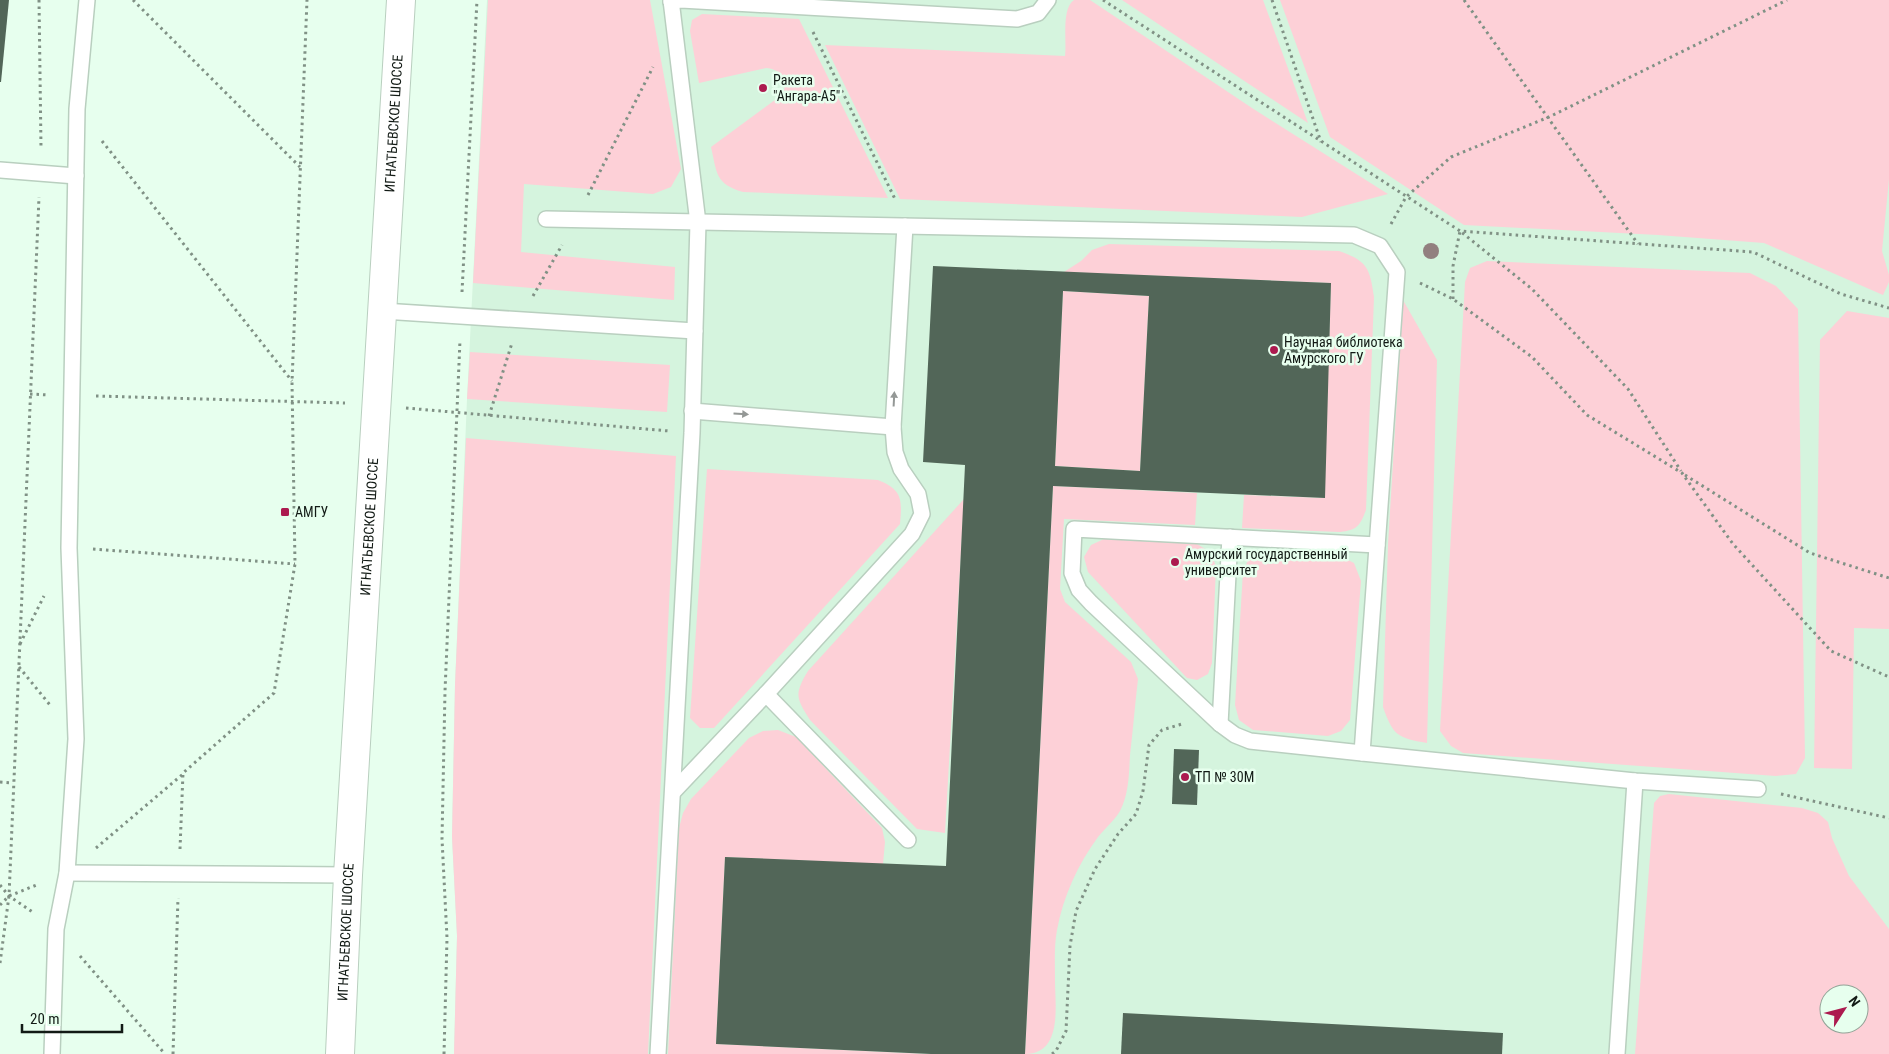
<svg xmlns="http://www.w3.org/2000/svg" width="1889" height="1054" font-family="'Roboto Condensed',sans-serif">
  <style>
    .built { fill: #d5f4de; fill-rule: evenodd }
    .green { fill: #fdd0d7; fill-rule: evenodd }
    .building { fill: #526658; fill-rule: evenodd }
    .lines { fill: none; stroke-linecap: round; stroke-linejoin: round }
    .lane-casing { stroke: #b9cfbf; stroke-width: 18 }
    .primary-casing { stroke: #b9cfbf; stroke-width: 30 }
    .path { stroke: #809185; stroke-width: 3; stroke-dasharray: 2.5 4; stroke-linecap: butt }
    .lane { stroke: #fff; stroke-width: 15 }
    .primary { stroke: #fff; stroke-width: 28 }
    .tree { fill: #927f7f }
    .oneway { fill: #949896 }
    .poi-dot { fill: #ac1a4f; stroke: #e7ffee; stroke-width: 2 }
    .labels { text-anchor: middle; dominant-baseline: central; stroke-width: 5; stroke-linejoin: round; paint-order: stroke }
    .poi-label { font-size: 14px; fill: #121a15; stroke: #e7ffee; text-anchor: start }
    .street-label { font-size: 14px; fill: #121a15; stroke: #e7ffee }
  </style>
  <rect width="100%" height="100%" fill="#e7ffee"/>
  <path class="built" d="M 487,0 L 1889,0 L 1889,1054 L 454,1054 L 457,936 L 452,837 L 455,685 L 467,399 ZM 1829,994 L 1859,994 L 1859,1024 L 1829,1024 Z"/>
  <g class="green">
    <path d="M 488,0 L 650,0 L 681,169 L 671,187 L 653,194 L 524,184 L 521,252 L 675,267 L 674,300 L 473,283 Z"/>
    <path d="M 1074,0 L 1090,0 L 1252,108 L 1388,194 L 1302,217 L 900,199 L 825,45 L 1065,56 C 1067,41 1061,9 1074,0 Z"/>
    <path d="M 1122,0 L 1263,0 L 1308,123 Z"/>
    <path d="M 1280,0 L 1889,0 L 1889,179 L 1882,251 L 1889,275 L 1889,282 L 1883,295 L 1764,243 L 1658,235 L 1464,225 L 1330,137 Z"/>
    <path d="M 702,14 L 799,19 L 888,198 L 743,192 C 715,184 717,173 711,147 L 783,94 C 788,80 781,69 766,68 L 699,83 L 690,31 L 692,20 Z"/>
    <path d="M 1109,244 L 1339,251 C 1368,261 1370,269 1374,297 L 1366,510 C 1360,526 1357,530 1340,532 L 1242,528 L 1244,495 L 1324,498 L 1331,283 L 1064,272 L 1081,261 L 1092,250 Z"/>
    <path d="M 1487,261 L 1750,273 L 1776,286 L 1798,309 L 1805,758 L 1796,774 L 1776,776 L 1463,753 L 1451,746 L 1440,731 L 1465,282 L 1470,268 Z"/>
    <path d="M 1063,291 L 1149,296 L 1140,471 L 1055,466 Z"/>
    <path d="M 1403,300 L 1437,360 L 1427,743 C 1397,738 1393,735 1383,707 L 1388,544 Z"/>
    <path d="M 1847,311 L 1889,318 L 1889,629 L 1854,628 L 1852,769 L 1814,768 L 1820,340 Z"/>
    <path d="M 470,352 L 670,365 L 667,412 L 467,399 Z"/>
    <path d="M 466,438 L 676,456 L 648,1054 L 454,1054 L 457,936 L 452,837 L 455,685 Z"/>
    <path d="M 707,469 L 878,480 C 903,490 902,500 900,524 L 714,728 L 700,728 L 690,718 Z"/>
    <path d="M 1053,486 L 1197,493 L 1195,525 L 1064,519 L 1060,589 L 1065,602 L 1131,662 L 1138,679 C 1135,704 1133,730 1130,755 C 1129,773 1129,794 1120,811 C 1115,820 1105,828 1098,837 C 1078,864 1063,897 1057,930 C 1054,946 1055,964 1055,980 C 1055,1005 1063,1054 1025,1054 Z"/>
    <path d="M 964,499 L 945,833 L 917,829 L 810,720 C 796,698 794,694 808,671 Z"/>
    <path d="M 1104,539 L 1197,544 L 1210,552 L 1216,566 L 1212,663 L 1208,674 L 1197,680 L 1187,678 L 1088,572 L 1084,557 L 1091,545 Z"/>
    <path d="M 1265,551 L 1338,555 L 1354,563 L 1361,581 L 1350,720 L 1341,731 L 1328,736 L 1253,730 L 1239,720 L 1235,705 L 1243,571 L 1250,556 Z"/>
    <path d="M 778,730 L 796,737 L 882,828 L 885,842 L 883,864 L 725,857 L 716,1044 L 927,1054 L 668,1054 L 679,828 L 683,813 L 691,799 L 749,738 L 763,731 Z"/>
    <path d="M 1669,794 L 1802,808 L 1818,813 L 1828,822 L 1832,838 L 1849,876 L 1889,929 L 1889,1054 L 1635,1054 L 1654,803 L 1660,796 ZM 1829,994 L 1859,994 L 1859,1024 L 1829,1024 Z"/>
  </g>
  <g class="building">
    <path d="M 0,0 L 9,0 L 1,82 L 0,82 Z"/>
    <path d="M 933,266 L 1331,283 L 1325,498 L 1053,486 L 1025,1054 L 931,1054 L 716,1044 L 725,857 L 946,866 L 965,465 L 923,462 ZM 1063,291 L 1149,296 L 1140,471 L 1055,466 Z"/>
    <path d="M 1174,749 L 1199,750 L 1197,805 L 1172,804 Z"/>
    <path d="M 1123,1013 L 1503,1033 L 1502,1054 L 1121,1054 Z"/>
  </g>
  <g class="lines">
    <defs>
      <g id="lane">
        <path d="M 671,2 L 681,0 L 1017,19 L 1038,13 L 1048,0"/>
        <path d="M 0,170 L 76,176"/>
        <path d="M 546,219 L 1354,235 L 1380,246 L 1397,272 L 1362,753 L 1635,781 L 1758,789"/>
        <path d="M 383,311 L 695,331"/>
        <path d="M 692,411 L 893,427 L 905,226"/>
        <path d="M 766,694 L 908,840"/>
        <path d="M 1220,724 L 1230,537"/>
        <path d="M 1362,753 L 1250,741 L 1235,735 L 1220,724 L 1091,603 L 1079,590 L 1072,573 L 1074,529 L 1377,545"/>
        <path d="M 673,792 L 766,694 L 912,534 L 922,514 L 918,494 L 901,469 L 895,452 L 893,427"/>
        <path d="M 67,873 L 348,875"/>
        <path d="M 52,1054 L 56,929 L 67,873 L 76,739 L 69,548 L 77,109 L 87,0"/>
        <path d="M 658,1054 L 692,433 L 698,223 L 671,0"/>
        <path d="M 1617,1054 L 1635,781"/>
      </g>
      <g id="primary">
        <path id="s1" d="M 340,1054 L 348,875 L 401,0"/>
      </g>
    </defs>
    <use href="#lane" class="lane-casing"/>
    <use href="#primary" class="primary-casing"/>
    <g class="path">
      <path d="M 39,0 L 41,148"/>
      <path d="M 133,0 L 300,167"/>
      <path d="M 1103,0 L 1460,231 L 1753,252 L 1841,294 L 1889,308"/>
      <path d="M 1272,0 L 1321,142"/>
      <path d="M 1464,0 L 1638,244"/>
      <path d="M 813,32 L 896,201"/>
      <path d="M 102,141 L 292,381"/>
      <path d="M 588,195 L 653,67"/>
      <path d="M 1391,224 L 1406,197 L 1451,157 L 1549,117 L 1787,0"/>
      <path d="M 1420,283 L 1453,299 L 1532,357 L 1587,415 L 1682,473 L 1733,544 L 1831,651 L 1889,677"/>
      <path d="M 462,292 L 477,0"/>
      <path d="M 533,296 L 562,245"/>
      <path d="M 1453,299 L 1453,266 L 1460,231 L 1532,289 L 1628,389 L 1681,471"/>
      <path d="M 30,394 L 48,395"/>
      <path d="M 96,396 L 345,403"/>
      <path d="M 406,408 L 669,431"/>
      <path d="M 489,416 L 512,343"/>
      <path d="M 1685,475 L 1810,553 L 1889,578"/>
      <path d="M 93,549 L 295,564"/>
      <path d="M 20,644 L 44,596"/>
      <path d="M 19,667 L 50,705"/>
      <path d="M 0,782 L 13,783"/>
      <path d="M 1781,794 L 1889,818"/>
      <path d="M 96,848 L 183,774"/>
      <path d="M 180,849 L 183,773 L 274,693 L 295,564 L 292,382 L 307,0"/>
      <path d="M 0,885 L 9,896 L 34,913"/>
      <path d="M 0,905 L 9,896 L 39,884"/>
      <path d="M 80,956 L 165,1054"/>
      <path d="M 0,963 L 9,896 L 39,197"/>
      <path d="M 173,1054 L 178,898"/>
      <path d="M 444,1054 L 447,938 L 442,839 L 445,691 L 460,340"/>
      <path d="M 1052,1054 L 1056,1051 L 1066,1031 L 1070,946 L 1076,911 L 1095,869 L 1118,834 L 1136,814 L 1143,791 L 1149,745 L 1162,730 L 1182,724"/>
    </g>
    <use href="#lane" class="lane"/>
    <use href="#primary" class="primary"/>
  </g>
  <circle class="tree" cx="1431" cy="251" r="8"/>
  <defs><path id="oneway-solid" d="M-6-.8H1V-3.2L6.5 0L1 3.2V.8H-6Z" transform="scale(1.25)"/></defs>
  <g class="oneway">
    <use href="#oneway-solid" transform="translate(894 399) rotate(-87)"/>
    <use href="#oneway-solid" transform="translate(741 414) rotate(4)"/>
  </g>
  <g class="poi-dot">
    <circle cx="763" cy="88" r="5"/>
    <circle cx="1274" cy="350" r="5"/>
    <rect x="280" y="507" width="10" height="10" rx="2.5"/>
    <circle cx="1175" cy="562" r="5"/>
    <circle cx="1185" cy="777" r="5"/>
  </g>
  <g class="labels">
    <g class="poi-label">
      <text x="773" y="80">Ракета<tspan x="773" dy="16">"Ангара-А5"</tspan></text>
      <text x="1284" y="342">Научная библиотека<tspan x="1284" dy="16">Амурского ГУ</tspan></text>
      <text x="295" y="512">АМГУ</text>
      <text x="1185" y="554">Амурский государственный<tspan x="1185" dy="16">университет</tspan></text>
      <text x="1195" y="777">ТП № 30М</text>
    </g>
    <g class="street-label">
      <text stroke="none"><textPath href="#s1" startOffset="932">ИГНАТЬЕВСКОЕ ШОССЕ</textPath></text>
      <text stroke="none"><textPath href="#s1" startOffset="528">ИГНАТЬЕВСКОЕ ШОССЕ</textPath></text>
      <text stroke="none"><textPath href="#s1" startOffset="122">ИГНАТЬЕВСКОЕ ШОССЕ</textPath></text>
    </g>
  </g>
  <g transform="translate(1844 1009) rotate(54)"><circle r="24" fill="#e7ffee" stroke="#92a397"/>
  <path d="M0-4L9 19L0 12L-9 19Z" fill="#ac1a4f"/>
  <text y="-8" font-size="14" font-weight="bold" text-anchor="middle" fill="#121a15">N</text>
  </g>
  <path d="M22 1024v8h100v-8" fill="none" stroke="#121a15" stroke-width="2.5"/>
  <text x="30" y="1024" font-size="15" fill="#121a15" stroke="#e7ffee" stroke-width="4" paint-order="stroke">20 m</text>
</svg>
